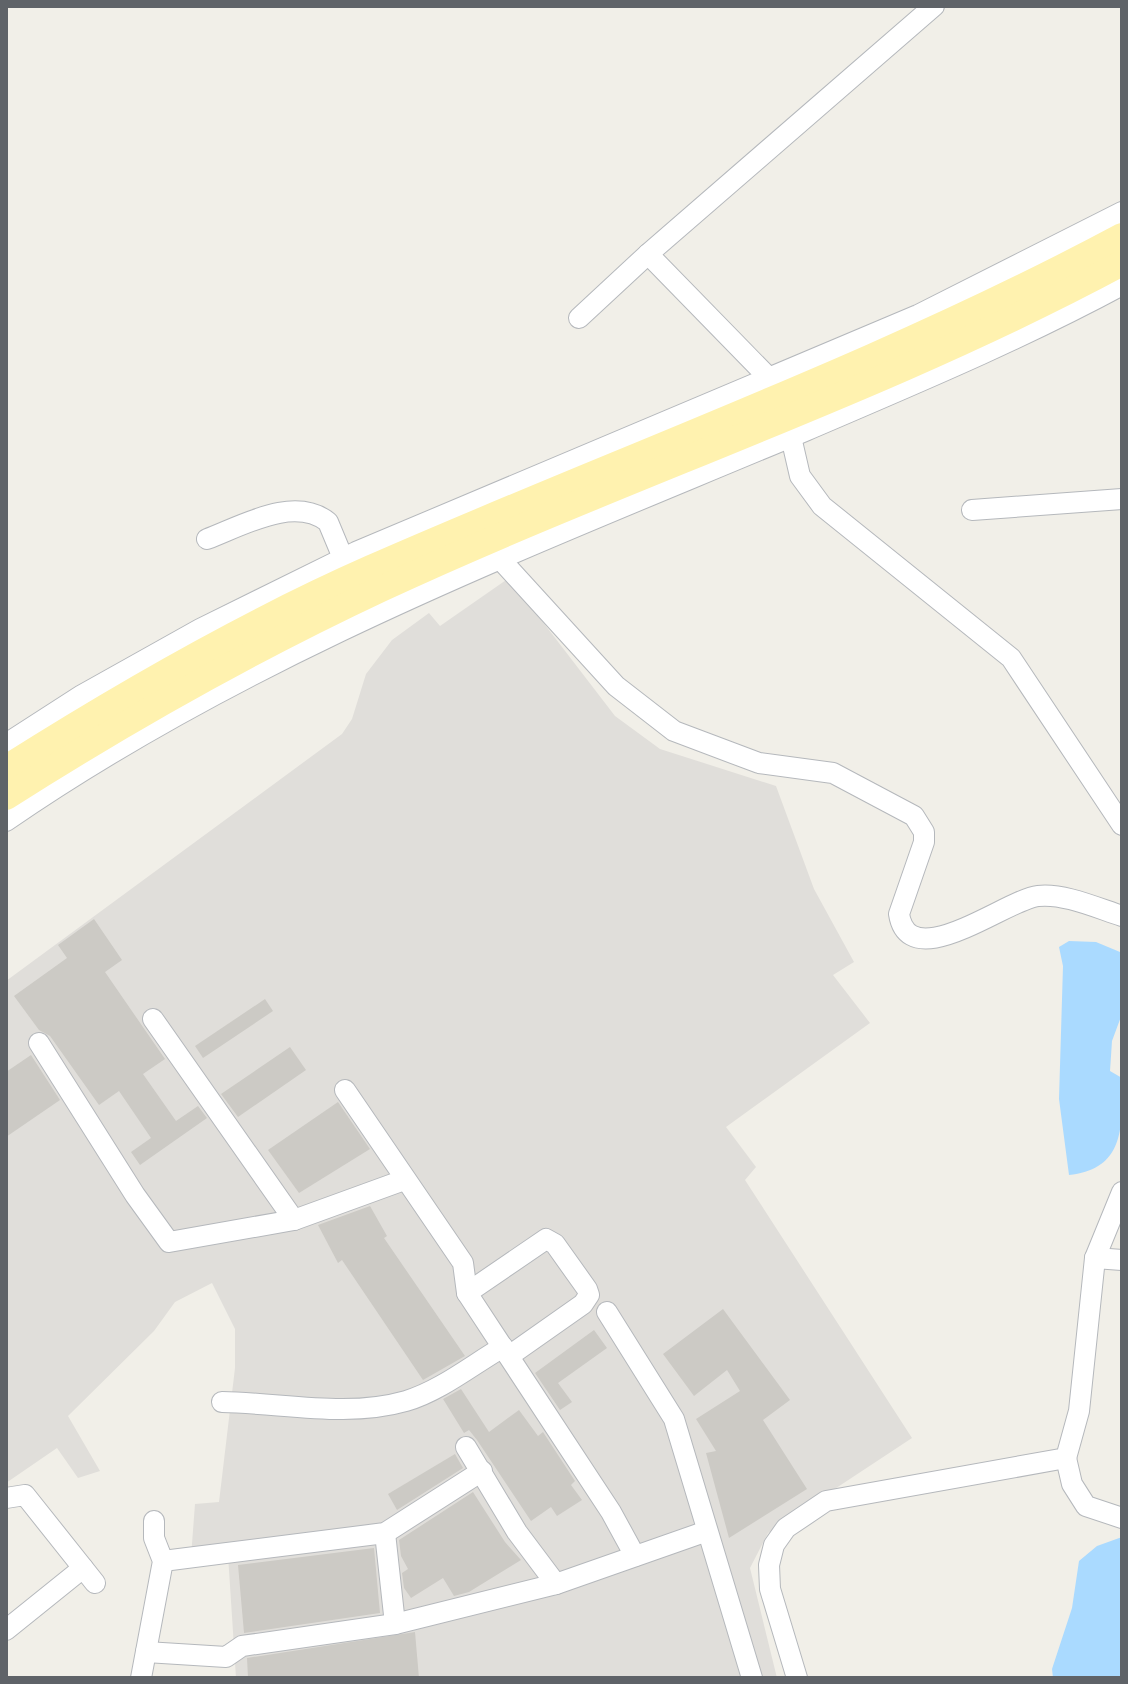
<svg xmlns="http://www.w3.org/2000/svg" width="1128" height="1684" font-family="Montserrat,sans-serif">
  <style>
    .industrial { fill: #e0deda }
    .water { fill: #aadaff }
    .building { fill: #cccac5 }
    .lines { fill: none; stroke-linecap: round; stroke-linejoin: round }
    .minor-casing { stroke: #b5b8bc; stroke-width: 22 }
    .major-casing { stroke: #f2c960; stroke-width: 28 }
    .minor { stroke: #fff; stroke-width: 20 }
    .major { stroke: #fff2af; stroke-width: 26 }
  </style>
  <rect width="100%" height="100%" fill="#f1efe8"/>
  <path class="industrial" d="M 509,578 L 615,716 L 660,749 L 776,786 L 814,889 L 854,962 L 833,975 L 870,1023 L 726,1127 L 756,1167 L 745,1180 L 912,1438 L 768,1533 L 750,1568 L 777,1678 L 236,1678 L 228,1555 L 191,1557 L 195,1504 L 219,1502 L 235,1368 L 235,1329 L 212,1283 L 175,1302 L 154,1331 L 68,1416 L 100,1471 L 78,1478 L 57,1448 L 6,1483 L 6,981 L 342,734 L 352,719 L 366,674 L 392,640 L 429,613 L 440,626 Z"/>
  <g class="water">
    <path d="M 1069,941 L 1096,942 L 1120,952 L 1122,960 L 1122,1014 L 1112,1041 L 1110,1071 L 1122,1078 C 1122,1123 1127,1169 1069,1175 L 1059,1099 L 1063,966 L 1059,947 Z"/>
    <path d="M 1122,1537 L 1122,1678 L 1053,1678 L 1052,1669 L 1072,1608 L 1079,1561 L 1097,1546 Z"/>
  </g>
  <g class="building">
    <path d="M 94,919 L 122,960 L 105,972 L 165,1059 L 143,1074 L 176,1121 L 198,1106 L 207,1118 L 140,1165 L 131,1152 L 151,1138 L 119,1091 L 99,1105 L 50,1036 L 39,1030 L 14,996 L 67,958 L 58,945 Z"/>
    <path d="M 265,999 L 273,1011 L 203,1058 L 195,1046 Z"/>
    <path d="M 290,1047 L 306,1070 L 238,1117 L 221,1094 Z"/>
    <path d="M 31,1055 L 60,1100 L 6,1137 L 6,1072 Z"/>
    <path d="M 338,1102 L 370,1149 L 299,1193 L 268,1150 Z"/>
    <path d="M 370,1206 L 387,1236 L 384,1238 L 465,1356 L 423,1380 L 342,1260 L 338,1263 L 318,1225 Z"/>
    <path d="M 723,1309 L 790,1400 L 763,1420 L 807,1489 L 729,1538 L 706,1453 L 716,1451 L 696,1419 L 740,1391 L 727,1370 L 694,1396 L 663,1354 Z"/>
    <path d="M 594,1330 L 607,1348 L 558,1383 L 572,1402 L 560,1410 L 535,1373 Z"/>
    <path d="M 461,1389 L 489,1432 L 519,1410 L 538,1436 L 543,1432 L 575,1481 L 571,1485 L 582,1500 L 557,1516 L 551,1507 L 531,1521 L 477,1440 L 469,1430 L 464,1433 L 443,1399 Z"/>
    <path d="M 455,1454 L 463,1468 L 397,1510 L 388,1494 Z"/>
    <path d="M 473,1492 L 505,1542 L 521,1560 L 469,1592 L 454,1596 L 443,1578 L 411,1598 L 404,1588 L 402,1573 L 408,1569 L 401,1556 L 399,1540 Z"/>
    <path d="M 374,1548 L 380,1613 L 244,1633 L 238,1565 Z"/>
    <path d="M 415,1632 L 419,1678 L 248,1678 L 247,1658 Z"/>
  </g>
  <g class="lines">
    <defs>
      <g id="minor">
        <path d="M 648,254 L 769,378"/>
        <path d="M 579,318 L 648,254 L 934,6"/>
        <path d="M 791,437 L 800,476 L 822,506 L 1011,658 L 1122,825"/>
        <path d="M 972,510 L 1122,499"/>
        <path d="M 207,539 C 242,526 294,495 328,522 L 343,558"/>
        <path d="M 501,560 L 616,686 L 674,731 L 759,763 L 833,773 L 914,816 L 924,832 L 924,842 L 899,914 C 909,977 1007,899 1038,896 C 1064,893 1097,908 1122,916"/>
        <path d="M 6,744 L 82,695 L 200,629 L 356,552 L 918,315 L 1122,212"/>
        <path d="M 6,821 C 251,652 532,546 805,431 C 912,385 1020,340 1122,285"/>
        <path d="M 153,1019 L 294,1220"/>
        <path d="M 39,1043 L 135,1195 L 169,1242 L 294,1220 L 404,1180"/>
        <path d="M 345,1090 L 463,1263 L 467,1293 L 611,1512 L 635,1556"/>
        <path d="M 1095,1258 L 1122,1260"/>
        <path d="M 467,1293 L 546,1239 L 555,1244 L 587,1289 L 589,1295 L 583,1304 L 509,1356"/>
        <path d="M 607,1312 L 674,1419 L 752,1678"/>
        <path d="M 222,1402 C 283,1403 347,1418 406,1401 C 440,1391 472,1365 503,1347"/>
        <path d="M 466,1447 L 517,1532 L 556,1584 L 707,1531"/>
        <path d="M 1066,1458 L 1072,1484 L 1086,1506 L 1122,1518"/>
        <path d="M 6,1498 L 25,1495 L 95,1583"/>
        <path d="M 385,1533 L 395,1624"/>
        <path d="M 163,1561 L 385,1533 L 482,1471"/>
        <path d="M 6,1630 L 83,1568"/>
        <path d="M 146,1652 L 226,1657 L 242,1646 L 395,1624 L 556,1584"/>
        <path d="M 141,1678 L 163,1561 L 154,1538 L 154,1521"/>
        <path d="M 797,1678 L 770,1589 L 769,1565 L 774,1545 L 786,1528 L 826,1501 L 1066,1458 L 1079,1411 L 1095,1258 L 1122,1192"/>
      </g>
      <g id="major">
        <path d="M 6,768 C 123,694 244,624 371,568 C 621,458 881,365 1122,236"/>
        <path d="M 6,797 C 127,720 251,650 381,589 C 626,475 884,391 1122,263"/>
      </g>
    </defs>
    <use href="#minor" class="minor-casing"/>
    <use href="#major" class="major-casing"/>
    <use href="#minor" class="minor"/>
    <use href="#major" class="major"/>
  </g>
  <rect width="1128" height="1684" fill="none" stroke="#5f6368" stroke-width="16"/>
</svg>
